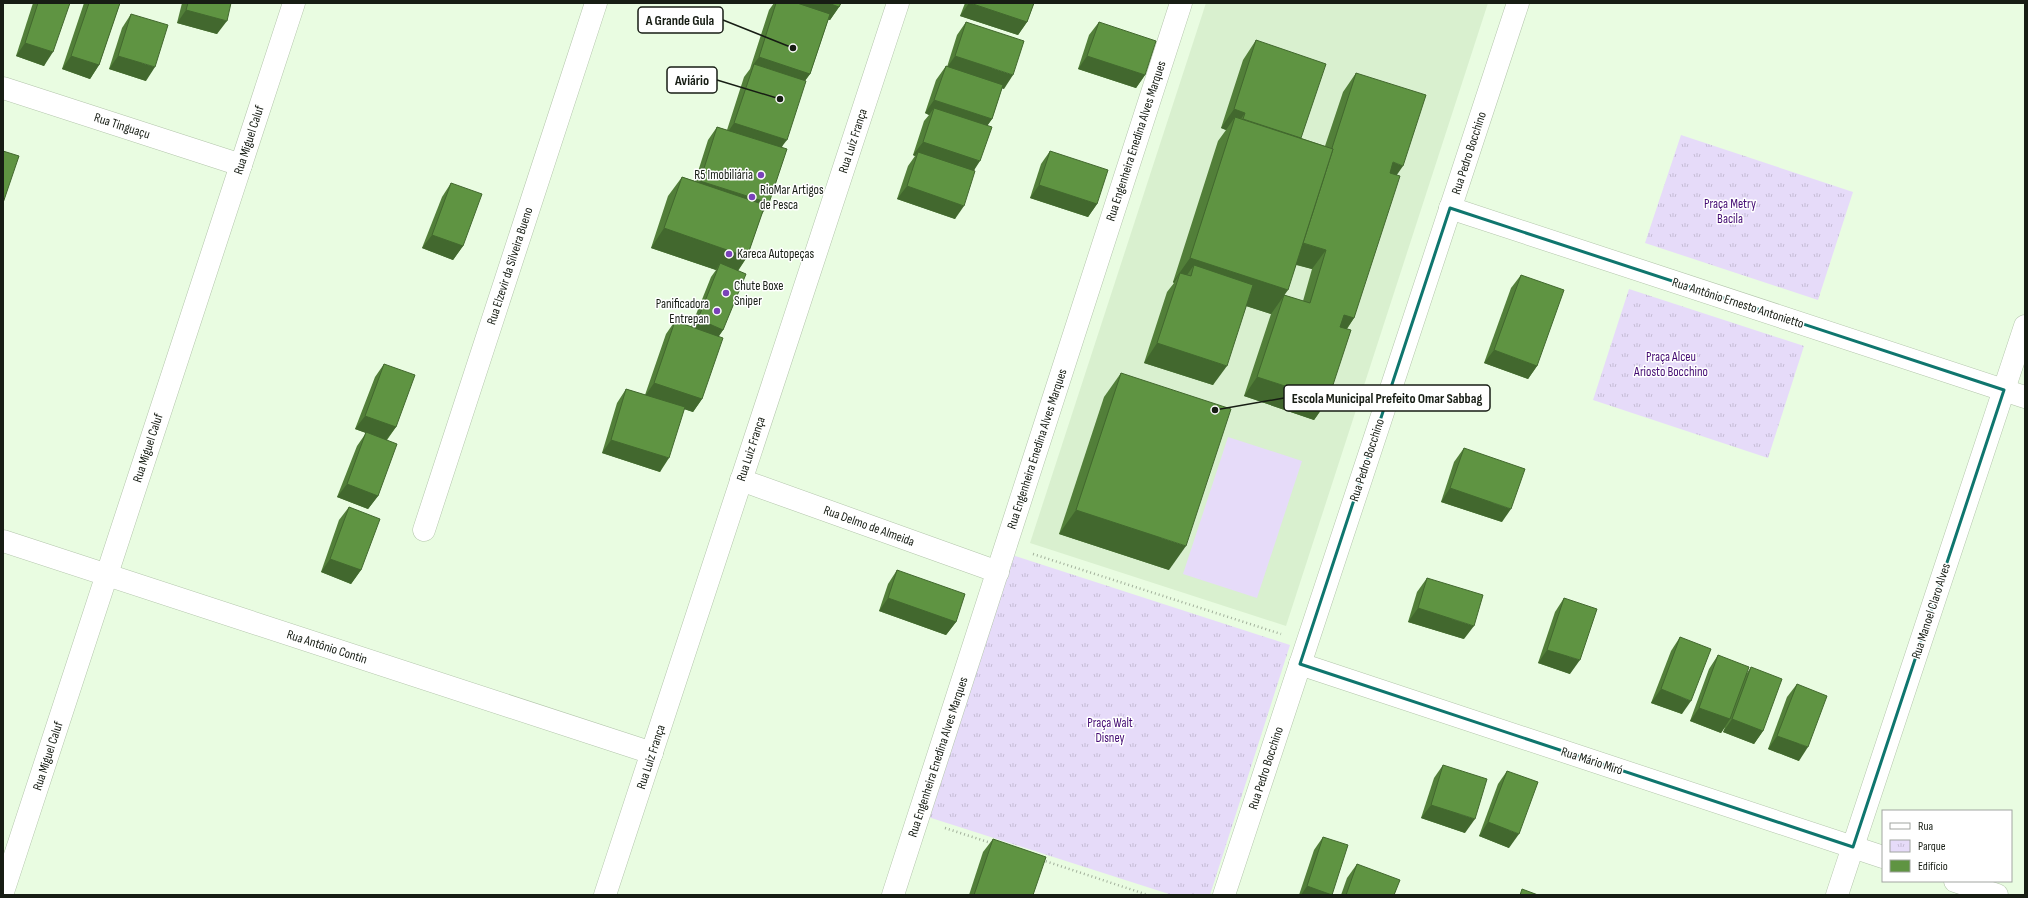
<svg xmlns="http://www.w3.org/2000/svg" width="2028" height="898" font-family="'Sofia Sans Condensed',sans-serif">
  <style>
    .built { fill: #d9f0cf }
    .grass { fill: #e6dbf9 }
    .park { fill: url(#park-tufts) }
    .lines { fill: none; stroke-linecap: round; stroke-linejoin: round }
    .minor-casing { stroke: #b3c5ab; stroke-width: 23 }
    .tertiary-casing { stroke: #b3c5ab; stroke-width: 23 }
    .secondary-casing { stroke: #b3c5ab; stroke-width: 23 }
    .path { stroke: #a2b09b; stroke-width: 2.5; stroke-dasharray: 1 3; stroke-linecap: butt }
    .minor { stroke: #fff; stroke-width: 22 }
    .tertiary { stroke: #fff; stroke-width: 22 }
    .secondary { stroke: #fff; stroke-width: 22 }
    .wall { fill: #527f39; fill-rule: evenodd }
    .shaded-wall { fill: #42682e }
    .building { fill: #5f9442; stroke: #42682e }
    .marked { fill: none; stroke: #0f766e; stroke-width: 3; stroke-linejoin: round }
    .poi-dot { fill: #7a42b9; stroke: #fff; stroke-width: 1.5 }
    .labels { text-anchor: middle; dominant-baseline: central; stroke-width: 3; stroke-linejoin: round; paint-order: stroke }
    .street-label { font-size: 13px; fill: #171d14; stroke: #fff }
    .poi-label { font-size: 13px; fill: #171d14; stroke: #fff; text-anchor: start }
    .park-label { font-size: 13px; fill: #430a72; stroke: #fff }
    .leader { fill: none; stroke: #171d14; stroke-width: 1.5 }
    .callout-dot { fill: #171d14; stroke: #fff; stroke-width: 1.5 }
    .callout { fill: #fff; stroke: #171d14; stroke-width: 1.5 }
    .callout-label { font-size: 14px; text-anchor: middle; font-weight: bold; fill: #171d14 }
  </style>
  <defs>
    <pattern id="park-tufts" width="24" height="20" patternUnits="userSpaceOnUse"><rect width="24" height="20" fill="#e6dbf9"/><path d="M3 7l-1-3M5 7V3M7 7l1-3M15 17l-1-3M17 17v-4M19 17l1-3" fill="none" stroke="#c5bcd5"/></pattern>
  </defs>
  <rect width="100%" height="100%" fill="#e9fce1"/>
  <path class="built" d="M 1206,3 L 1488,3 L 1286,626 L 1030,543 Z"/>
  <path class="grass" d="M 1228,437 L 1302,461 L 1257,598 L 1183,574 Z"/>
  <g class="park">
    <path d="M 1681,135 L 1853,192 L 1818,300 L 1645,243 Z"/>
    <path d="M 1629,289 L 1804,346 L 1768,458 L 1593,400 Z"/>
    <path d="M 1009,554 L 1290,645 L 1210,895 L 1172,895 L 925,816 Z"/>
  </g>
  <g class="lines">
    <defs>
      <g id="minor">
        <path d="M 3,88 L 241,165"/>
        <path d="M 1450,208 L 2025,397"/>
        <path d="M 741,480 L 998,572"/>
        <path d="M 424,530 L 596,3"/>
        <path d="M 3,541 L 652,753"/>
        <path d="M 1300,664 L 1883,857"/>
        <path d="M 1955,881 L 1997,895"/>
        <path d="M 893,895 L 1181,3"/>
        <path d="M 1224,895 L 1518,3"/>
        <path d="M 1837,895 L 2025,326"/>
      </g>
      <path id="tertiary" d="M 3,892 L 294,3"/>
      <path id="secondary" d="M 605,895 L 898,3"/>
    </defs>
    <use href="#minor" class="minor-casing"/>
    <use href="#tertiary" class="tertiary-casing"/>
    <use href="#secondary" class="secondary-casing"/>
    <g class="path">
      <path d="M 1033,554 L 1281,634"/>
      <path d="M 945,828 L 991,843"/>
      <path d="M 1042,860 L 1148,895"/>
    </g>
    <use href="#minor" class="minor"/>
    <use href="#tertiary" class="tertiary"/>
    <use href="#secondary" class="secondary"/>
  </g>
  <g class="wall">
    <path d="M 33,3 L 70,3 L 44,66 L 16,56 Z"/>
    <path d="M 84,3 L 120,3 L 99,65 L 90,79 L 62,69 Z"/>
    <path d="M 182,3 L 231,3 L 217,34 L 177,23 Z"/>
    <path d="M 774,3 L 841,3 L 839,7 L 830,20 L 828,20 L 810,74 L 805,81 L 782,147 L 762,213 L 747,257 L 738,271 L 723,330 L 719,336 L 702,399 L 693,412 L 684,409 L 660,472 L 602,453 L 617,403 L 626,389 L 645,395 L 666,334 L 675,321 L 691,327 L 711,277 L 716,270 L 651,248 L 668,196 L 682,177 L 695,181 L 708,140 L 717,127 L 727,130 L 744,77 L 750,69 L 769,10 Z"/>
    <path d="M 965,3 L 1034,3 L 1027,22 L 1018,35 L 960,16 Z"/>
    <path d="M 131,14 L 146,81 L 109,69 L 122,28 Z"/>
    <path d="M 966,22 L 1004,89 L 1002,88 L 992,119 L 987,126 L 974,171 L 955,219 L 897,199 L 908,166 L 915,156 L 913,155 L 924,121 L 929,115 L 925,113 L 936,80 L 946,66 L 947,67 L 957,35 Z"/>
    <path d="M 1099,22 L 1145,75 L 1136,88 L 1078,69 L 1089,35 Z"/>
    <path d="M 1256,40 L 1301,138 L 1325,146 L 1343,92 L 1356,73 L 1396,175 L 1354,318 L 1347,329 L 1328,400 L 1314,420 L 1244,396 L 1271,314 L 1246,306 L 1213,385 L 1144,363 L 1167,292 L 1174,283 L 1173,282 L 1218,141 L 1226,130 L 1221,128 L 1243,60 ZM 1296,265 L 1312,269 L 1303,301 L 1284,295 Z"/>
    <path d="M 1050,151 L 1097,204 L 1088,217 L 1030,198 L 1041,164 Z"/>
    <path d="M 451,183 L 463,246 L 453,260 L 422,248 L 442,197 Z"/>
    <path d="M 1521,275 L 1537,366 L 1528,379 L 1484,363 L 1511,288 Z"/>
    <path d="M 384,364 L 396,427 L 387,440 L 378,496 L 368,509 L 337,497 L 357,446 L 366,433 L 355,429 L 375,377 Z"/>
    <path d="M 1121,373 L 1169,570 L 1059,534 L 1104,397 Z"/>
    <path d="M 1464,448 L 1502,522 L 1441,502 L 1454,462 Z"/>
    <path d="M 349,507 L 361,570 L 351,584 L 321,572 L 339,520 Z"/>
    <path d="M 897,570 L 956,622 L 946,635 L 879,611 L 888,584 Z"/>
    <path d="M 1427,578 L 1464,639 L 1408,622 L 1417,592 Z"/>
    <path d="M 1564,598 L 1570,674 L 1538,663 L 1555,612 Z"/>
    <path d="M 1680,637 L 1682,714 L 1651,703 L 1671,651 Z"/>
    <path d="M 1718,655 L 1747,673 L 1751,667 L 1763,731 L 1754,744 L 1723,732 L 1725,727 L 1721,733 L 1690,721 L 1709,669 Z"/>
    <path d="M 1797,684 L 1799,761 L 1768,749 L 1787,697 Z"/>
    <path d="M 1443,765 L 1465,833 L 1421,818 L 1434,778 Z"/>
    <path d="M 1507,771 L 1509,848 L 1479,836 L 1498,784 Z"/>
    <path d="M 1323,837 L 1331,895 L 1299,895 L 1314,850 Z"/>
    <path d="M 993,839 L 1033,895 L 969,895 L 983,852 Z"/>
    <path d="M 1357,864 L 1394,895 L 1341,895 L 1347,878 Z"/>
  </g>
  <g class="shaded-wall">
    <path d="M 779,3 L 828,3 L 839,7 L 830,20 Z"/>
    <path d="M 969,3 L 1027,22 L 1018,35 L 960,16 Z"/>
    <path d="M 186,10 L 227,21 L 217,34 L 177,23 Z"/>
    <path d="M 25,43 L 53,52 L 44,66 L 16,56 Z"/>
    <path d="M 71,56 L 99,65 L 90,79 L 62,69 Z"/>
    <path d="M 118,56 L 155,67 L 146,81 L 109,69 Z"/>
    <path d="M 955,56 L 1013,75 L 1004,89 L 946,69 Z"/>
    <path d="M 1087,56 L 1145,75 L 1136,88 L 1078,69 Z"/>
    <path d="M 759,57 L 810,74 L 800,87 L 753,65 Z"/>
    <path d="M 934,100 L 992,119 L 982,133 L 934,108 L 929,115 L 925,113 Z"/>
    <path d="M 1234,109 L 1245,113 L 1232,132 L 1235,117 L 1226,130 L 1221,128 Z"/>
    <path d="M 734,123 L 787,140 L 777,153 L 725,136 Z"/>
    <path d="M 923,142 L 980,161 L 971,175 L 918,152 L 915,156 L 913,155 Z"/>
    <path d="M 1393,162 L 1403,166 L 1390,185 L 1379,181 Z"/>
    <path d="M 700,181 L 769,203 L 760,217 L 690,194 Z"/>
    <path d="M 1039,185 L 1097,204 L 1088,217 L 1030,198 Z"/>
    <path d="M 907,186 L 964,206 L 955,219 L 897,199 Z"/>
    <path d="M 664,228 L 747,257 L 734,276 L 720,263 L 716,270 L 651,248 Z"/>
    <path d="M 432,235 L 463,246 L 453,260 L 422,248 Z"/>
    <path d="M 1301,243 L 1326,250 L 1312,269 L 1287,262 Z"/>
    <path d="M 1190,258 L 1288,290 L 1271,314 L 1184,286 L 1191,276 L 1194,265 L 1180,285 L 1180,273 L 1174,283 L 1173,282 Z"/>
    <path d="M 1344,315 L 1354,318 L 1341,337 L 1331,334 Z"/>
    <path d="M 698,319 L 723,330 L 714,343 L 689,333 Z"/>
    <path d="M 1157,343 L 1227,366 L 1213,385 L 1144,363 Z"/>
    <path d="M 1494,350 L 1537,366 L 1528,379 L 1484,363 Z"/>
    <path d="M 1257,377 L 1328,400 L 1314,420 L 1244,396 Z"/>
    <path d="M 654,383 L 702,399 L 693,412 L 645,396 Z"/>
    <path d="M 365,416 L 396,427 L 386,440 L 355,429 Z"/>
    <path d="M 611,440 L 669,458 L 660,472 L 602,453 Z"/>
    <path d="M 347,484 L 378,496 L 368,509 L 337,497 Z"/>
    <path d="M 1450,488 L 1511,509 L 1502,522 L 1441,502 Z"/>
    <path d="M 1076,510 L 1186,546 L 1169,570 L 1059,534 Z"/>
    <path d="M 330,559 L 361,570 L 351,584 L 321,572 Z"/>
    <path d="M 888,598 L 956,622 L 946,635 L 879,611 Z"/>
    <path d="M 1418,608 L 1474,626 L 1464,639 L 1408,622 Z"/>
    <path d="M 1547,650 L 1580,660 L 1570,674 L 1538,663 Z"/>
    <path d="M 1661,689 L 1691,701 L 1682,714 L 1651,703 Z"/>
    <path d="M 1699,708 L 1730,719 L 1721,733 L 1690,721 Z"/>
    <path d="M 1732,719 L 1763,731 L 1754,744 L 1723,732 Z"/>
    <path d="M 1777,736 L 1808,747 L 1799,761 L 1768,749 Z"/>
    <path d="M 1431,805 L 1475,819 L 1465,833 L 1421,818 Z"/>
    <path d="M 1488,822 L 1519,834 L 1509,848 L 1479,836 Z"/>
    <path d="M 1307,886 L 1332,895 L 1301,895 Z"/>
  </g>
  <g class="building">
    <path d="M 38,3 L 70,3 L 53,52 L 25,43 Z"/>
    <path d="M 89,3 L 120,3 L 99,65 L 71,56 Z"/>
    <path d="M 188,3 L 231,3 L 227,21 L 186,10 Z"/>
    <path d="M 776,3 L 797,3 L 830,14 L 810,74 L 759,57 Z"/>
    <path d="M 828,3 L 841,3 L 839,7 Z"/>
    <path d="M 970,3 L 1034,3 L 1027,22 Z"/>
    <path d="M 131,14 L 168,25 L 155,67 L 118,56 Z"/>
    <path d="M 966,22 L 1024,41 L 1013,75 L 955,56 Z"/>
    <path d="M 1099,22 L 1156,41 L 1145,75 L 1087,56 Z"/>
    <path d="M 1256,40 L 1326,64 L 1301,138 L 1243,119 L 1245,113 L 1234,109 Z"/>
    <path d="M 754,64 L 806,81 L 787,140 L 734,123 Z"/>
    <path d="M 946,66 L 1003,85 L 992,119 L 934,100 Z"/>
    <path d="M 1356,73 L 1426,95 L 1403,166 L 1393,162 L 1390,173 L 1400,176 L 1354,318 L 1344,315 L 1340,327 L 1351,330 L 1328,400 L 1257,377 L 1284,295 L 1310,303 L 1326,250 L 1303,243 L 1333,149 L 1332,148 Z"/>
    <path d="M 934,108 L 992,127 L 980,161 L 923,142 Z"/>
    <path d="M 1235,117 L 1333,149 L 1288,290 L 1190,258 Z"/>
    <path d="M 717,127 L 787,149 L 769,203 L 700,181 Z"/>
    <path d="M 3,151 L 19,156 L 3,203 Z"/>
    <path d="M 1050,151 L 1108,170 L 1097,204 L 1039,185 Z"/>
    <path d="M 918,152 L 975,171 L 964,206 L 907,186 Z"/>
    <path d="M 682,177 L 765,205 L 747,257 L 664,228 Z"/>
    <path d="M 451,183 L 482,194 L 463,246 L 432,235 Z"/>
    <path d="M 720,263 L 746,274 L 723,330 L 698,319 Z"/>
    <path d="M 1194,265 L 1253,285 L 1227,366 L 1157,343 L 1180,273 L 1191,276 Z"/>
    <path d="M 1521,275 L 1564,290 L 1537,366 L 1494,350 Z"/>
    <path d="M 675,321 L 723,338 L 702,399 L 654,383 Z"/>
    <path d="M 384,364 L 415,375 L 396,427 L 365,416 Z"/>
    <path d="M 1121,373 L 1231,409 L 1186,546 L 1076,510 Z"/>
    <path d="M 626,389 L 685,407 L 669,458 L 611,440 Z"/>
    <path d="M 366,432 L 397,444 L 378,496 L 347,484 Z"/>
    <path d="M 1464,448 L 1525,469 L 1511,509 L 1450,488 Z"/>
    <path d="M 349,507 L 380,519 L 361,570 L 330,559 Z"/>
    <path d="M 897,570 L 965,594 L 956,622 L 888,598 Z"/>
    <path d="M 1427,578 L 1483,595 L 1474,626 L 1418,608 Z"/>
    <path d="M 1564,598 L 1597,609 L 1580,660 L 1547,650 Z"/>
    <path d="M 1680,637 L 1711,649 L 1691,701 L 1661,689 Z"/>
    <path d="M 1718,655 L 1749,667 L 1730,719 L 1699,708 Z"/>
    <path d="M 1751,667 L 1782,679 L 1763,731 L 1732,719 Z"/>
    <path d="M 1797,684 L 1827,696 L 1808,747 L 1777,736 Z"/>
    <path d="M 1443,765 L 1487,779 L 1475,819 L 1431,805 Z"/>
    <path d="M 1507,771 L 1538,782 L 1519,834 L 1488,822 Z"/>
    <path d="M 1323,837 L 1348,845 L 1332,895 L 1307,886 Z"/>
    <path d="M 993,839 L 1046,857 L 1033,895 L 974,895 Z"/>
    <path d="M 1357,864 L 1400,880 L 1394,895 L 1346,895 Z"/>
    <path d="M 1522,889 L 1538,895 L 1520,895 Z"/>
  </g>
  <path class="marked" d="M 1450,208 L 2004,390 L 1853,847 L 1300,664 Z"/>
  <g class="poi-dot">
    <circle cx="761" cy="175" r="4"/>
    <circle cx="752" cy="197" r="4"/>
    <circle cx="729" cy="254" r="4"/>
    <circle cx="726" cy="293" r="4"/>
    <circle cx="717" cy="311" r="4"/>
  </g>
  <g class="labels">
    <g class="street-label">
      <text transform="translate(122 126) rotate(18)">Rua Tinguaçu</text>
      <text transform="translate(249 140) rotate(-72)">Rua Miguel Caluf</text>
      <text transform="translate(853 141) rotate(-72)">Rua Luiz França</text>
      <text transform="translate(1136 141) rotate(-72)">Rua Engenheira Enedina Alves Marques</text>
      <text transform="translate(1469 153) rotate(-72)">Rua Pedro Bocchino</text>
      <text transform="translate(510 266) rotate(-72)">Rua Elzevir da Silveira Bueno</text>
      <text transform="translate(1738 303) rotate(18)">Rua Antônio Ernesto Antonietto</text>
      <text transform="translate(148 448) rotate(-72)">Rua Miguel Caluf</text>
      <text transform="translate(751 449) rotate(-72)">Rua Luiz França</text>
      <text transform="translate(1037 449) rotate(-72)">Rua Engenheira Enedina Alves Marques</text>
      <text transform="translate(1367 460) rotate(-72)">Rua Pedro Bocchino</text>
      <text transform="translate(869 526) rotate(20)">Rua Delmo de Almeida</text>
      <text transform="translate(1931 611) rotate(-72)">Rua Manoel Claro Alves</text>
      <text transform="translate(327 647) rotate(18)">Rua Antônio Contin</text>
      <text transform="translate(48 756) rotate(-72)">Rua Miguel Caluf</text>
      <text transform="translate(651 757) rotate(-72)">Rua Luiz França</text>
      <text transform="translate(938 757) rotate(-72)">Rua Engenheira Enedina Alves Marques</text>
      <text transform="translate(1592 761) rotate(18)">Rua Mário Miró</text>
      <text transform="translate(1266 768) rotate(-72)">Rua Pedro Bocchino</text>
    </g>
    <g class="poi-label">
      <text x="753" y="175" text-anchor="end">R5 Imobiliária</text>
      <text x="760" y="190">RioMar Artigos<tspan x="760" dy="15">de Pesca</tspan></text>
      <text x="737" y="254">Kareca Autopeças</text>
      <text x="734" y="286">Chute Boxe<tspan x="734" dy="15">Sniper</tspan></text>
      <text x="709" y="304" text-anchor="end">Panificadora<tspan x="709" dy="15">Entrepan</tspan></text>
    </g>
    <g class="park-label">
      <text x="1730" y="204">Praça Metry<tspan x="1730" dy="15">Bacila</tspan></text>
      <text x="1671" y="357">Praça Alceu<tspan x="1671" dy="15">Ariosto Bocchino</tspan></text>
      <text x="1110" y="723">Praça Walt<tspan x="1110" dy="15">Disney</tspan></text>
    </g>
  </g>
  <path class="leader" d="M793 48L723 20M780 99L717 80M1215 410L1284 398"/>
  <g class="callout-dot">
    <circle cx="793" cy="48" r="4"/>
    <circle cx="780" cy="99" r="4"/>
    <circle cx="1215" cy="410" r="4"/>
  </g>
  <g class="callout">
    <rect x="638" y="7" width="85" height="26" rx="4"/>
    <rect x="667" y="67" width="50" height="26" rx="4"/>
    <rect x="1284" y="385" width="206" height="26" rx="4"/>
  </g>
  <g class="callout-label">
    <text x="680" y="25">A Grande Gula</text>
    <text x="692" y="85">Aviário</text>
    <text x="1387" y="403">Escola Municipal Prefeito Omar Sabbag</text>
  </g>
  <rect width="2028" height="898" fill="none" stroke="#171d14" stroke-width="8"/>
  <rect x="1882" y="810" width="130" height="72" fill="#ffffff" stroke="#a2a5a1"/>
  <rect x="1890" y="823" width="20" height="6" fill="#ffffff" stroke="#a2a5a1"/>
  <text x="1918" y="830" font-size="12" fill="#171d14">Rua</text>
  <rect x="1890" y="840" width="20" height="12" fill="url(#park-tufts)" stroke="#a2a5a1"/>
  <text x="1918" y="850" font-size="12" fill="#171d14">Parque</text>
  <rect x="1890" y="860" width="20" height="12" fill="#5f9442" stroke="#a2a5a1"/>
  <text x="1918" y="870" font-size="12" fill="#171d14">Edifício</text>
</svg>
